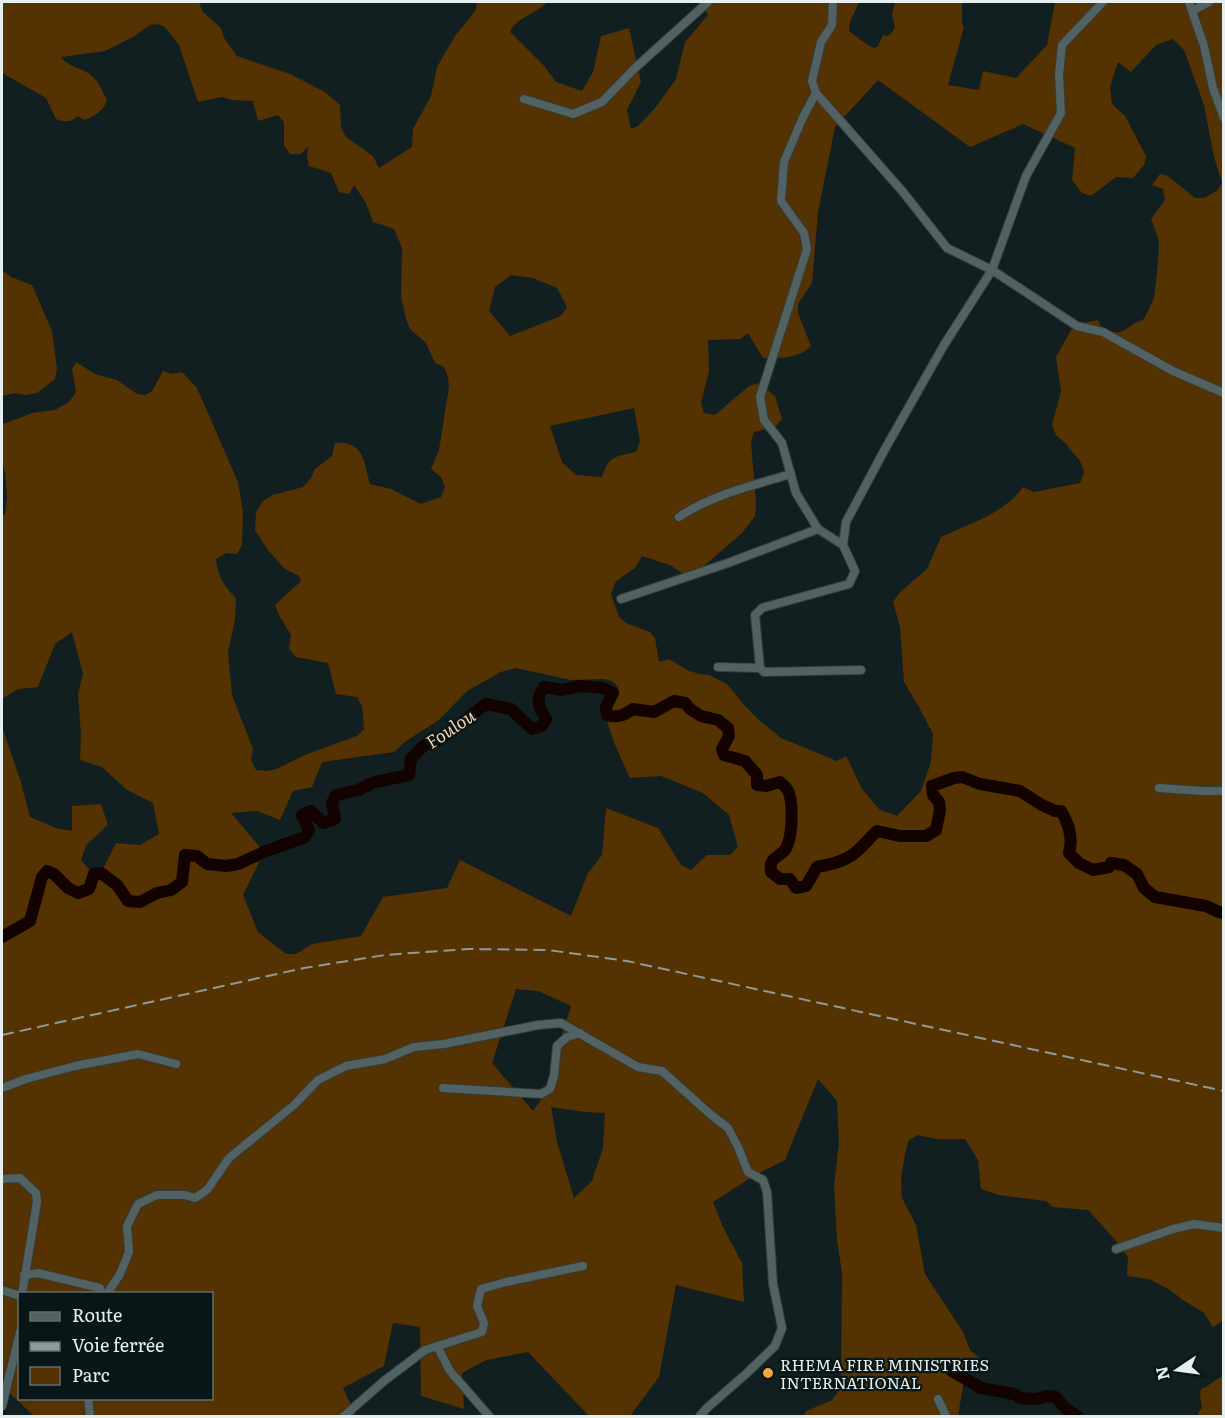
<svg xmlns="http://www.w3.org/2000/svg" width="1225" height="1418" font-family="Literata,serif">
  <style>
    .green { fill: #543201; fill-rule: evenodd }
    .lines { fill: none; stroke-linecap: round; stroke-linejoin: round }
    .river { stroke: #120200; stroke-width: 12 }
    .minor-casing { stroke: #333c3c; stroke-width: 10 }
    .minor { stroke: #526162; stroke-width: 8 }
    .rail { stroke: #8f9a9b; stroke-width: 2; stroke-dasharray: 12 6; stroke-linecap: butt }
    .poi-dot { fill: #f2a541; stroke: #091617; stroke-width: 2 }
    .labels { text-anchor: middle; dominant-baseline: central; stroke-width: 4.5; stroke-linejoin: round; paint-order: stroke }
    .poi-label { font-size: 16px; fill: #e6efef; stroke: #091617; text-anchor: start }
    .water-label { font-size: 18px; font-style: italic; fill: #f7d0a6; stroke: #091617 }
  </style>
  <rect width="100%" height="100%" fill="#121f20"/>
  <g class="green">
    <path d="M 2,2 L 199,2 L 202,11 L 221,28 L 224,38 L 237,56 L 290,74 L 325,92 L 340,105 L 341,127 L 346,137 L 373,156 L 379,168 L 412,147 L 413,129 L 431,96 L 437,67 L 455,36 L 476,10 L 477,2 L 547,2 C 537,14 516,17 510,32 L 545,67 L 556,82 L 582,91 L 593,72 L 601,36 L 629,28 L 641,82 L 627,110 L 631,129 L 638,126 L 656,107 L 676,79 L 685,42 L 708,15 L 700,2 L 859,2 L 850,22 L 849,31 L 866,44 L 874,48 L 878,46 L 883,35 L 887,36 L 891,34 L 895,27 L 892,15 L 895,2 L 962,2 L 962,24 L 964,27 L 948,85 L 979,90 L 983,71 L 1016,78 L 1047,45 L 1055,2 L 1223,2 L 1224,1319 L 1221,1322 L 1213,1327 L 1204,1313 L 1183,1300 L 1170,1290 L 1149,1279 L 1127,1276 L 1128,1257 L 1118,1243 L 1088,1210 L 1053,1207 L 1046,1201 L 999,1195 L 981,1189 L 978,1160 L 965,1139 L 936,1139 L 918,1135 L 909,1140 L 906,1149 L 901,1178 L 902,1198 L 916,1225 L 925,1274 L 963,1332 L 970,1350 L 983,1361 L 966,1368 L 958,1416 L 804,1416 L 806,1411 L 832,1400 L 841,1388 L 842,1273 L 837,1240 L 834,1185 L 839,1143 L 837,1101 L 818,1079 L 785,1160 L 752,1177 L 713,1202 L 723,1227 L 742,1263 L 744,1302 L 676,1285 L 659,1377 L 630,1416 L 589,1416 L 528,1352 L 486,1360 L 462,1373 L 464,1409 L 421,1396 L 420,1327 L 393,1323 L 384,1366 L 343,1388 L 356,1416 L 34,1416 L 2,1386 L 2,727 L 20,779 L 30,817 L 56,828 L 72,831 L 72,806 L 101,804 L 108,825 L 86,845 L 81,860 L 93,874 L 101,873 L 116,843 L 140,845 L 159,834 L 153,803 L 127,790 L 102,767 L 80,760 L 81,735 L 78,694 L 83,674 L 72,632 L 55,644 L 38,687 L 18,689 L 2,699 L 2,516 L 5,514 L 7,497 L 5,473 L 2,462 L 2,424 L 17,419 L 32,413 L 55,410 L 69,402 L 76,392 L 72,369 L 76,362 L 95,374 L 117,380 L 137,394 L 145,395 L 152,391 L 163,371 L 172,374 L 182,372 L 197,388 L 238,482 L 243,512 L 242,545 L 237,554 L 226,553 L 216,559 C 217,574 224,587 236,598 L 235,620 L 228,652 L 232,695 L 253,749 L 251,760 L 256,770 L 267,771 L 276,769 L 307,754 L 357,736 L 364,729 L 362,706 L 357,697 L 336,694 L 328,663 L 296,657 L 289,649 L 291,635 L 279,615 L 275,605 L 301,581 L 299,576 L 285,569 L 267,549 L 255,530 L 256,512 L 263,501 L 273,495 L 303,487 L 311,478 L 315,469 L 332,456 L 335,443 C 364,440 364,462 370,484 L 391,489 L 421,504 L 441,497 L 445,487 L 441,477 L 431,469 L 439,450 L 449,387 L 448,377 L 444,367 L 435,363 L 426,343 L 410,329 L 406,319 L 401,297 L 402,248 L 394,229 L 373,222 L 366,203 L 354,185 L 349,194 L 339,192 L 331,173 L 309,166 L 307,156 L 308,146 L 301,154 L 290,154 L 284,145 L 284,122 L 278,115 L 258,121 L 253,101 L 232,100 L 222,97 L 198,102 L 179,45 L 165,27 L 158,24 L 150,25 L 133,37 L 105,51 L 61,57 C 69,68 85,68 94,78 C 100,84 103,93 107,100 C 104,111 95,116 84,120 L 78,116 C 70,123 65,122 56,119 L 46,98 L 2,73 ZM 1173,39 L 1184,50 L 1204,105 L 1214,157 L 1222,182 L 1218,190 L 1204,198 L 1195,198 L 1168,176 L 1160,174 L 1152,185 L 1163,189 L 1165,200 L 1151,219 L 1159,240 L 1158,263 L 1154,298 L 1144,319 C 1123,327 1129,336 1102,331 L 1098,320 L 1074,325 L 1056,357 L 1061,391 L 1052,425 L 1056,435 L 1065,443 L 1080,461 L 1084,472 L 1080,483 L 1034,492 L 1023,487 C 1005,513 969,524 941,537 L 927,569 L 899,593 L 893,602 L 900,627 L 904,682 L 919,707 L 933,734 L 931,762 L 921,791 L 897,816 L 880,810 L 862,789 L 846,756 L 837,761 L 781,738 L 758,719 L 745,706 L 727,684 L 709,675 L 699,674 L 687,670 L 669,659 L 659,662 L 655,638 L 650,632 L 626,623 L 619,617 L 611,594 L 616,581 L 635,568 L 642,556 L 670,565 L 688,577 L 697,572 L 742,533 L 755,516 L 756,504 L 751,442 L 754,432 L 775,427 L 782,419 L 775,396 L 759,383 L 749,386 L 715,415 L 704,413 L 701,403 L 709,371 L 708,340 L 740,339 L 748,333 L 763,358 C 780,358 798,359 811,346 L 798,313 L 798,304 L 812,283 L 818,212 L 835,127 L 878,80 L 970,147 L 1023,124 L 1075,148 L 1072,180 L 1082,193 L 1091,196 L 1116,177 L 1133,178 L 1144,165 L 1146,156 L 1125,116 L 1112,104 L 1110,87 L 1118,62 L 1131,72 L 1156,45 ZM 511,275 L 533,278 L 557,288 L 567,307 L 561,316 L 510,336 L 489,311 L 495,287 ZM 634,408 L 640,441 L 636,452 C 615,457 609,455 602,477 L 576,475 L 562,462 L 550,426 ZM 516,668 L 571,680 L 604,679 L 612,681 L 619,688 C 613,693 606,701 606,708 C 605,727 622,760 630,778 L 661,776 L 703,793 L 729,815 L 738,847 L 730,855 L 707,855 L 691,870 L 681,865 L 658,828 L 606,808 L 602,855 L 588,873 L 571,916 L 460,860 L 447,888 L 383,897 L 361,936 L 312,944 L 296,954 L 286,954 L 258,932 L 243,895 L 264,852 L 231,813 L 257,811 L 280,820 L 293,791 L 312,787 L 322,762 L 394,752 L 406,741 L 439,720 L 467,691 L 501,672 ZM 516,989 L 538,991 L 571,1006 L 561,1038 L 552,1085 L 533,1111 L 492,1063 ZM 551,1107 L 585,1112 L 605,1113 L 603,1148 L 592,1181 L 574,1198 L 557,1142 ZM 20,1294 L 212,1294 L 212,1398 L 20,1398 Z"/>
    <path d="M 2,270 L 11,277 L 32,285 L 52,331 L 57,368 L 55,379 L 37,393 L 26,395 L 15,393 L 2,396 Z"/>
    <path d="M 1223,1376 L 1223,1416 L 1198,1416 L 1198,1413 L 1202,1408 L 1200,1395 L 1201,1389 C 1210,1386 1215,1379 1223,1376 Z"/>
  </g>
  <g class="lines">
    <g class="river">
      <path d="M 2,937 L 30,921 L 42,877 L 47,871 L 54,874 L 68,888 L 78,893 L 89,889 L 94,874 L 101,873 L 117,885 L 128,901 L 140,902 L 157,893 L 171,890 L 182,882 L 185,855 L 197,856 L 207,864 L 226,866 L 238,864 L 264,852 L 305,837 L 309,830 L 302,815 L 311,811 L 323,823 L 335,819 L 332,803 L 336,795 L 358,790 L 375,782 L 409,775 L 411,759 L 423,746 L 439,740 L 486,704 L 511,709 L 532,729 L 542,726 L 546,719 C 538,705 535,700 544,687 L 562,690 L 580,686 L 603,688 L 613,693 L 606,707 L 607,715 C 618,718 623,716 633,709 L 654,712 L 674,701 L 685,703 L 690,709 L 701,716 L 718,720 L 728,728 L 729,736 L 722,749 L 724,755 L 745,761 L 757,775 L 757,785 L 766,786 L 780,782 C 782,784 785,786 787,789 C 794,800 793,838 785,850 C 777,859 769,857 771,872 L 780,879 L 790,879 L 796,888 L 806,886 L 817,867 C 828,865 839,863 849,857 C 860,851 868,839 877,831 L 900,836 L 926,836 L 936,830 L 940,810 L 939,802 L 933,795 L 932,786 L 954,778 L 962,777 L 980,784 L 1020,791 L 1042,805 L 1055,811 L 1061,811 C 1069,824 1073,839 1069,853 L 1079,863 L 1093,870 L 1109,867 L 1111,863 L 1124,865 L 1137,874 L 1144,888 L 1155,897 L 1206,906 L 1219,912 L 1224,913"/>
      <path d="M 952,1371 L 981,1388 L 1014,1394 L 1020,1398 L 1036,1399 L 1047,1396 L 1056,1397 L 1065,1408 L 1077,1416"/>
    </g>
    <defs>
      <g id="minor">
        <path d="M 833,2 L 832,25 L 821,42 L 812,81 L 816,93 L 903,192 L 947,248 L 992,270 L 1077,326 L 1103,332 L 1173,371 L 1224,393"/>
        <path d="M 1189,2 L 1204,46 L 1213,88 L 1224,118"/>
        <path d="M 1192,11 L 1209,2"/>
        <path d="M 816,93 L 803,117 L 784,162 L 781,201 L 804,233 L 807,249 L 760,397 L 764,420 L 782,443 L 796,493 L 818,529 L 843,545"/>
        <path d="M 524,99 L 573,114 L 602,102 L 634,69 L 708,2"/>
        <path d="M 679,517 C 711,495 754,485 791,474"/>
        <path d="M 621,599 L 728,563 L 818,529"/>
        <path d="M 718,667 L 760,668 L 764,672 L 861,670"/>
        <path d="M 760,668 L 755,615 L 762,608 L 849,584 L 855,571 L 843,545 L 846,522 L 885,449 L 944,345 L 992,270 L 1026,176 L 1061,113 L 1059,75 L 1062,45 L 1103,2"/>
        <path d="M 1159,788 L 1203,791 L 1224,791"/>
        <path d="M 2,1088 L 26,1079 L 75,1066 L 138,1054 L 176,1064"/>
        <path d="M 443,1088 L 541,1094 L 550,1089 L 554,1076 L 557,1046 L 567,1037 L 580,1033"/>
        <path d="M 2,1179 L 20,1178 L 36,1193 L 37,1202 L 22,1294"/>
        <path d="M 1116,1249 L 1173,1229 L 1194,1224 L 1224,1228"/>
        <path d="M 24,1275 L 38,1273 L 100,1288 L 102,1294"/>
        <path d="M 2,1290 L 20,1296"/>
        <path d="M 107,1294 L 120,1274 L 129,1252 L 127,1226 L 138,1204 L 157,1195 L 185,1195 L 195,1198 L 207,1190 L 229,1158 L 294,1105 L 318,1080 L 346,1066 L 385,1059 L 414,1047 L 444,1044 L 538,1025 L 561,1023 L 638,1067 L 662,1071 L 710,1114 L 728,1128 L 738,1147 L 748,1172 L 763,1180 L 767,1192 L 773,1284 L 782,1328 L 775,1346 L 747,1373 L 707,1408 L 700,1416"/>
        <path d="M 437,1346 L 450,1371 L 489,1416"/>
        <path d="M 88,1398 L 90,1416"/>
        <path d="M 938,1399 L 946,1416"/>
        <path d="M 2,1406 L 20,1332"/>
        <path d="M 344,1416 L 384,1381 L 425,1350 L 482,1332 L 484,1323 L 477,1306 L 481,1289 L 506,1282 L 583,1266"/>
      </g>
    </defs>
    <use href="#minor" class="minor-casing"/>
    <use href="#minor" class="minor"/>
    <path class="rail" d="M 2,1035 L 304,968 L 385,955 L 468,949 L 548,950 L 627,961 L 1224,1091"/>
  </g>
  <circle class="poi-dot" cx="768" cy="1373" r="6"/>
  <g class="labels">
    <g class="poi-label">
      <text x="780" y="1364">RHEMA FIRE MINISTRIES<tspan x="780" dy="18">INTERNATIONAL</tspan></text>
    </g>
    <g class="water-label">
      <text transform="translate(450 728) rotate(-34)">Foulou</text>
    </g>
  </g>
  <rect width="1225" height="1418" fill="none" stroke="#e6efef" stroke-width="6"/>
  <rect x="18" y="1292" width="195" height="108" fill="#091617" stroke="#616d6d" stroke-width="1.5"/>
  <rect x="30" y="1312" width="30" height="9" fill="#526162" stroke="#616d6d" stroke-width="1.5"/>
  <text x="72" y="1322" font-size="18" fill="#e6efef">Route</text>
  <rect x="30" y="1342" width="30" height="9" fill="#8f9a9b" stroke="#616d6d" stroke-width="1.5"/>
  <text x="72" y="1352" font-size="18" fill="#e6efef">Voie ferrée</text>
  <rect x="30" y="1367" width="30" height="18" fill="#543201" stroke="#616d6d" stroke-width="1.5"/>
  <text x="72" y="1382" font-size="18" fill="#e6efef">Parc</text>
  <g transform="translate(1177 1370) rotate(257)" stroke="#091617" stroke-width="4.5" paint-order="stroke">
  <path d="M0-4.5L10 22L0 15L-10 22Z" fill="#e6efef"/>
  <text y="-9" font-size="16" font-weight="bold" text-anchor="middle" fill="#e6efef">N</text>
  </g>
</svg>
